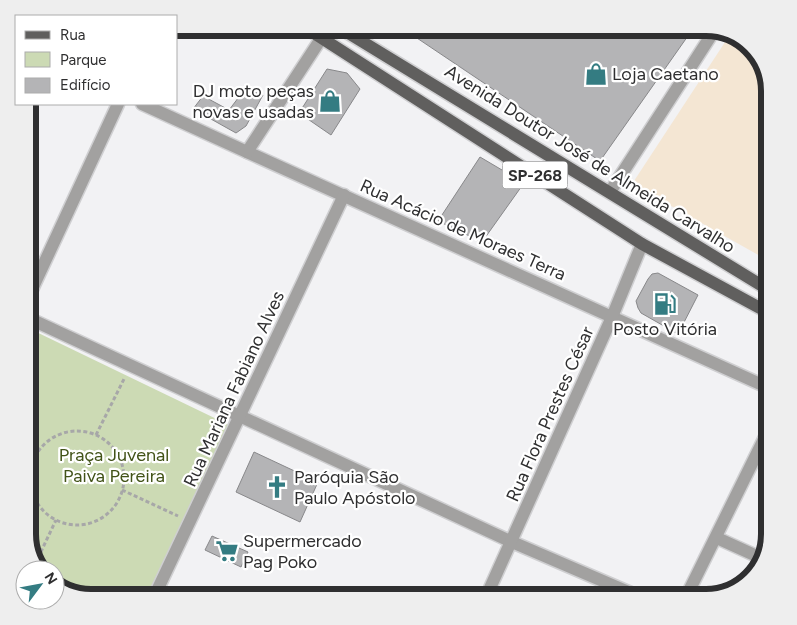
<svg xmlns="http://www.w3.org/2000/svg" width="797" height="625" font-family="Figtree,sans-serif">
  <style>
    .education { fill: #f4e6d3 }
    .green { fill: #ccdab4 }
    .building { fill: #b4b4b6; stroke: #88888a }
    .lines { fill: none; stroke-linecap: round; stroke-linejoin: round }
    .minor-casing { stroke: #cfcfd1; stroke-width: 15 }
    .tertiary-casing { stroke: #cfcfd1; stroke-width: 15 }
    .primary-casing { stroke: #cfcfd1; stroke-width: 15 }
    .path { stroke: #a7a7a8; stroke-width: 3; stroke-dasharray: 4 2.5; stroke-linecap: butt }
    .minor { stroke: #a2a1a0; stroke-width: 12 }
    .tertiary { stroke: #a2a1a0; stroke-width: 12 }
    .primary { stroke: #605f5e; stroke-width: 12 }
    .labels { text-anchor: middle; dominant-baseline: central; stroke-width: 4.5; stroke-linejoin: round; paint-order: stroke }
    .shield { fill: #fff; stroke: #6d6d6e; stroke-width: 1 }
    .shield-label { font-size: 16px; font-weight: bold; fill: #2f2f30 }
    .poi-label { font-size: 18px; fill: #2f2f30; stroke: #fff; text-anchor: start }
    .street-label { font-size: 18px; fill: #2f2f30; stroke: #fff }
    .park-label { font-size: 18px; fill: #425318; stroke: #fff }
    .rim { fill: none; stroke: #2f2f30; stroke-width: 6 }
  </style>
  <rect width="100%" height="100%" fill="#f2f2f4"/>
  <path class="education" d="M 729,36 L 747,43 L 769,92 L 769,261 L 632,184 Z"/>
  <path class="green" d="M 28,328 L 229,425 L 147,597 L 91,597 L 55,584 L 55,570 L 44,570 L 28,537 Z"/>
  <g class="building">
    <path d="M 402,28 L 681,28 L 690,33 L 600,161 Z"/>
    <path d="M 327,69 L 347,73 L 360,89 L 331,135 L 299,113 Z"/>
    <path d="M 245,89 L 263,95 L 246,126 L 236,133 L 193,109 L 203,96 L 229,110 Z"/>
    <path d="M 480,157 L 524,183 L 482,242 L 438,221 Z"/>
    <path d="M 658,273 L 698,295 L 678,334 L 641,313 L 638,308 L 636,301 L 648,279 L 652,274 Z"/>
    <path d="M 254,452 L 318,482 L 300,522 L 236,492 Z"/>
    <path d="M 212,536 L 248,552 L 241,567 L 205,550 Z"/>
  </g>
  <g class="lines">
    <defs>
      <g id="minor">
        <path d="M 247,152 L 769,388"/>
        <path d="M 610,192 L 714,31"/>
        <path d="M 28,298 L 118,104"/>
        <path d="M 28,318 L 512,542 L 640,597"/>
        <path d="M 717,538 L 761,558"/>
        <path d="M 154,597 L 344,195"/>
        <path d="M 486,597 L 612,317 L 642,244"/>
        <path d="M 686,597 L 769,429"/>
      </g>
      <path id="tertiary" d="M 142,104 L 247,152 L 328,28"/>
      <g id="primary">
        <path d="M 306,28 L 642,244 L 769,313"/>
        <path d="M 340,28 L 769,290"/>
      </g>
    </defs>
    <use href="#minor" class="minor-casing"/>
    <use href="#tertiary" class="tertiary-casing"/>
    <use href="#primary" class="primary-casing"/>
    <g class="path">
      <circle cx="77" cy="478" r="47"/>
      <path d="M 96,435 L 125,377"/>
      <path d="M 28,447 L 37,452"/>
      <path d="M 122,490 L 178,516"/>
      <path d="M 38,558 L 56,520"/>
    </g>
    <use href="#minor" class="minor"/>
    <use href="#tertiary" class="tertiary"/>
    <use href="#primary" class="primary"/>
  </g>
  <defs>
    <symbol id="shop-bare" viewBox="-9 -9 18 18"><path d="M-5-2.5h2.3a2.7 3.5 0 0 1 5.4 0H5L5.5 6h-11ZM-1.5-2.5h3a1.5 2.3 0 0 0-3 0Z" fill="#347c82" stroke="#fff" stroke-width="2.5" paint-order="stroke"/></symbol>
    <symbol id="fuel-bare" viewBox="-9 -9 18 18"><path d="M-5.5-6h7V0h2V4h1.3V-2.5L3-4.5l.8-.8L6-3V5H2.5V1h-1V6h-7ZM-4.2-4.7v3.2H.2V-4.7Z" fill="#347c82" stroke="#fff" stroke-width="2.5" paint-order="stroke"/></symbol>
    <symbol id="church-bare" viewBox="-9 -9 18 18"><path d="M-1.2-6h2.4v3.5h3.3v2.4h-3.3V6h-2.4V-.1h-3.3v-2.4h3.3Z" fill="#347c82" stroke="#fff" stroke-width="2.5" paint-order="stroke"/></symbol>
    <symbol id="supermarket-bare" viewBox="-9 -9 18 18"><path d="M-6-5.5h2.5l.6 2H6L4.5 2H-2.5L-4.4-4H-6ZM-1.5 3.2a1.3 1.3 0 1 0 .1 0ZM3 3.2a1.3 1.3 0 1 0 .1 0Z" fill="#347c82" stroke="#fff" stroke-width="2.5" paint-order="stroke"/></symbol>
  </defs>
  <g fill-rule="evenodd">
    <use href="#shop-bare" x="580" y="58" width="32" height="32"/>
    <use href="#shop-bare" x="314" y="85" width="32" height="32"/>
    <use href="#fuel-bare" x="649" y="288" width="32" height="32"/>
    <use href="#church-bare" x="261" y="471" width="32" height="32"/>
    <use href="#supermarket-bare" x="211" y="535" width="32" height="32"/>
  </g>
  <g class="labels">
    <rect class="shield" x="502.5" y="161.5" width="65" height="27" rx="4"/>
    <g class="shield-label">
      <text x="535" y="175">SP-268</text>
    </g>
    <g class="poi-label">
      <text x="612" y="74">Loja Caetano</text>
      <text x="314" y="91" text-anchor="end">DJ moto peças<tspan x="314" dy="21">novas e usadas</tspan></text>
      <text x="665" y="329" text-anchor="middle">Posto Vitória</text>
      <text x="294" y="477">Paróquia São<tspan x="294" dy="21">Paulo Apóstolo</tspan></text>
      <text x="243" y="541">Supermercado<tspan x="243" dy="21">Pag Poko</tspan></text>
    </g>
    <g class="street-label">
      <text transform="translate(590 159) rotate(32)">Avenida Doutor José de Almeida Carvalho</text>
      <text transform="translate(463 230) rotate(24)">Rua Acácio de Moraes Terra</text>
      <text transform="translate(234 389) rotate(-65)">Rua Mariana Fabiano Alves</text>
      <text transform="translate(550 414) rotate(-66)">Rua Flora Prestes César</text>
    </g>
    <g class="park-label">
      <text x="114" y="455">Praça Juvenal<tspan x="114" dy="21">Paiva Pereira</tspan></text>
    </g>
  </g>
  <path d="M0 0H797V625H0ZM91 36H706A55 55 0 0 1 761 91V534A55 55 0 0 1 706 589H91A55 55 0 0 1 36 534V91A55 55 0 0 1 91 36Z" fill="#eee" fill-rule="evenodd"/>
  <path class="rim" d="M91 36H706A55 55 0 0 1 761 91V534A55 55 0 0 1 706 589H91A55 55 0 0 1 36 534V91A55 55 0 0 1 91 36Z"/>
  <rect x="15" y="15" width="162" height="90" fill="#ffffff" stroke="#acacac"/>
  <rect x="25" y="31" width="25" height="8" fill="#605f5e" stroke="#acacac"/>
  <text x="60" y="40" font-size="15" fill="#2f2f30">Rua</text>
  <rect x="25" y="52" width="25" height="15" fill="#ccdab4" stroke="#acacac"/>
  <text x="60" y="65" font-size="15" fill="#2f2f30">Parque</text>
  <rect x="25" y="78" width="25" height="15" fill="#b4b4b6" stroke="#acacac"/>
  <text x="60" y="90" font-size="15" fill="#2f2f30">Edifício</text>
  <g transform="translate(40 585) rotate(58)"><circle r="24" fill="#ffffff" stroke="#acacac"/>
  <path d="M0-4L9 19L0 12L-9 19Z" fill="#347c82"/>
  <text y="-8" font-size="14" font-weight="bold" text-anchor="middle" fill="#2f2f30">N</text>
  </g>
</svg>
